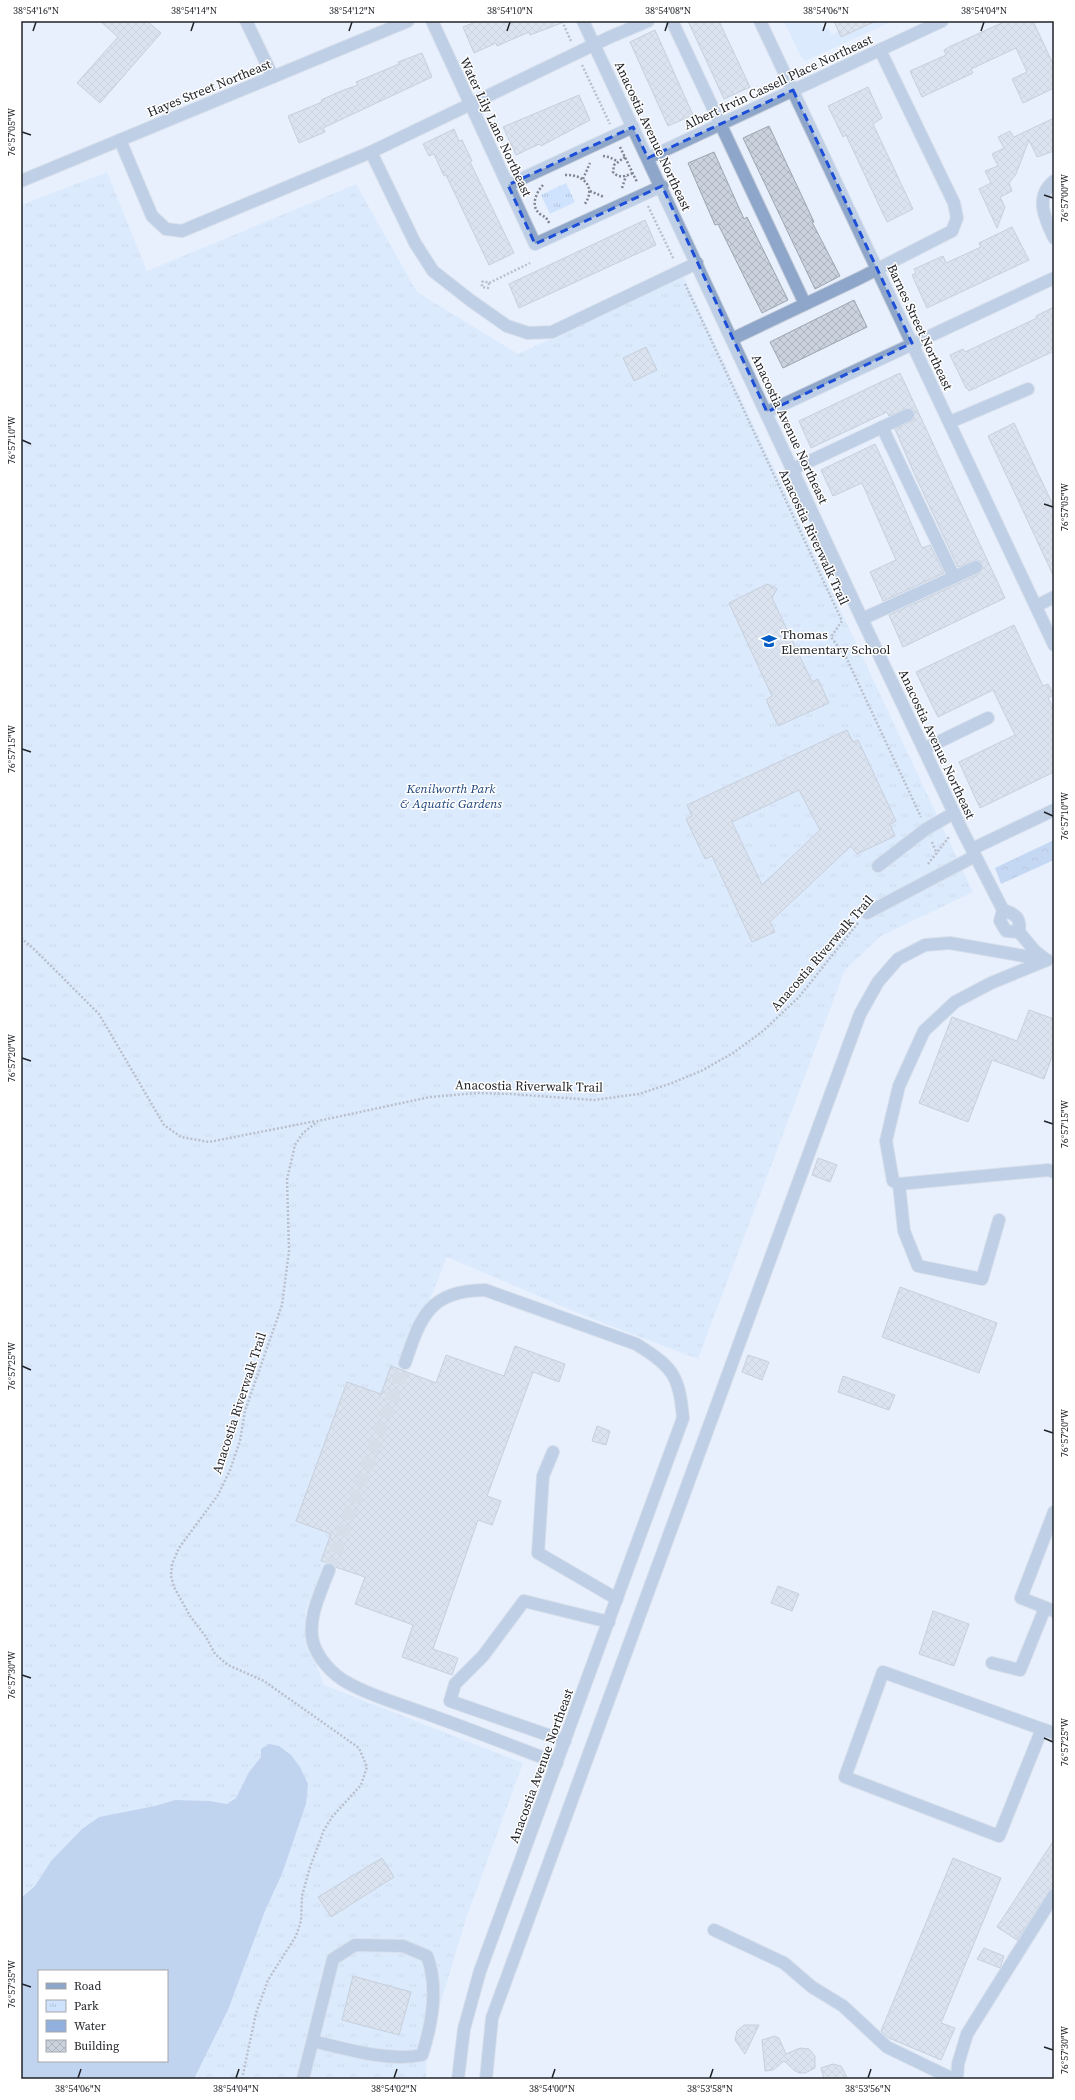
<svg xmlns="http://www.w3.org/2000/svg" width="1075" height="2100" font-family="'Source Serif 4',serif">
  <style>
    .grass { fill: #cfe2fe }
    .forest { fill: url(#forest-crowns) }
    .park { fill: url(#park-tufts) }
    .water { fill: #91b0dd; fill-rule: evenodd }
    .building { fill: url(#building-cross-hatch); stroke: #9da5b1; fill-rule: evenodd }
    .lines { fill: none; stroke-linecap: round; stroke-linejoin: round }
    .minor-tunnel { stroke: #c0c7d2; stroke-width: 12; stroke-dasharray: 12 6; stroke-linecap: butt }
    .minor-casing { stroke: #c4cbd7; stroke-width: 14 }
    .path { stroke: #80858e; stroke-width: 2.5; stroke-dasharray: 2 2; stroke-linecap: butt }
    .minor { stroke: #8da6ca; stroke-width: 12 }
    .marked { fill: none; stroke: #1d4ed8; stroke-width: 3; stroke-dasharray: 8 5; stroke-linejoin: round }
    .ticks { fill: none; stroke: #202328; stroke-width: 1.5 }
    .labels { text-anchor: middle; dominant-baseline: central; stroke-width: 3; stroke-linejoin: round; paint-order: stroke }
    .street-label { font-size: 13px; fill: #202328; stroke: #fff }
    .poi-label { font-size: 13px; fill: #202328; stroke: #fff; text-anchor: start }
    .park-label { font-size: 13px; font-style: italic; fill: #1c4279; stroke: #fff }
    .neatline { fill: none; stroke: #202328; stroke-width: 1.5 }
    .ticks-label { font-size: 10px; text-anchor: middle; fill: #202328 }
  </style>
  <defs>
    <pattern id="forest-crowns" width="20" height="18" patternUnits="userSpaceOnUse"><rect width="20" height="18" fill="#9bbae7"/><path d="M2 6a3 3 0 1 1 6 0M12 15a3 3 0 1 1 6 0" fill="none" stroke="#7e97bb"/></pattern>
    <pattern id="park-tufts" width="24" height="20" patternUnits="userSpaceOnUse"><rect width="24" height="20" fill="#cfe2fe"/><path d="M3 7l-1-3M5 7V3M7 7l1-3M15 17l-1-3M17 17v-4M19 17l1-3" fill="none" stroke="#b1c2da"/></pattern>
    <pattern id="building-cross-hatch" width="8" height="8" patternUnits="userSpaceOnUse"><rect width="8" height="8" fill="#cad2de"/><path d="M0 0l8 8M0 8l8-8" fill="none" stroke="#adb4be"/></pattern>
  </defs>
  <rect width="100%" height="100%" fill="#e8f0fd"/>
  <path class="grass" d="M 784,21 L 820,21 L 824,30 L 828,27 L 832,35 L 839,31 L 842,37 L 876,21 L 893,21 L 805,61 L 801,57 Z"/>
  <path class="forest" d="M 1054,840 L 1054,860 L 1001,884 L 995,868 Z"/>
  <g class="park">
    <path d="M 107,172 L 147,271 L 356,184 L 417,292 L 518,354 L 684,277 L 973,892 L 881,936 L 845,970 L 698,1359 L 585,1316 L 447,1257 L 305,1613 L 309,1646 L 324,1685 L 523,1763 L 466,1919 L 427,2048 L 426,2079 L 194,2079 L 228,2010 L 265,1911 L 282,1874 L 306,1804 L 261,1757 L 249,1772 L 236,1798 L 227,1804 L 210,1801 L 175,1800 L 155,1806 L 99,1817 L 82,1829 L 51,1861 L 35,1886 L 21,1898 L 21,205 Z"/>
    <path d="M 566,183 L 575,202 L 550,214 L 541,195 Z"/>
  </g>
  <path class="water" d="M 269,1744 L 279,1746 L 291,1755 L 300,1767 L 308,1784 L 306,1804 L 282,1874 L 265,1911 L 228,2010 L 194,2079 L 21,2079 L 21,1898 L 35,1886 L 51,1861 L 82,1829 L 99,1817 L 155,1806 L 175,1800 L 210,1801 L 227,1804 L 236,1798 L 249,1772 L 261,1757 L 261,1749 ZM 39,1971 L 167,1971 L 167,2061 L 39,2061 Z"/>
  <g class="building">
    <path d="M 100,21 L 147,21 L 161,33 L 100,103 L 77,83 L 118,37 Z"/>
    <path d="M 478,21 L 564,21 L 564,22 L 530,35 L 529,32 L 497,46 L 496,43 L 474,53 L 463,27 Z"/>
    <path d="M 688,21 L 719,21 L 750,87 L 724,99 Z"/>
    <path d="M 834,21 L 876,21 L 841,37 Z"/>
    <path d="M 1006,21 L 1033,21 L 1054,66 L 1054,88 L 1023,103 L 1012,79 L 1027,72 L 1016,48 L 971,69 L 973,73 L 922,97 L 910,71 L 946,55 L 944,50 L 951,46 Z"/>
    <path d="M 655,30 L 693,115 L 668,126 L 630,42 Z"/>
    <path d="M 422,53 L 432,77 L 323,128 L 325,132 L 299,143 L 288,116 L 322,102 L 321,100 L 341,91 L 358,85 L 356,82 L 399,64 L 398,62 Z"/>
    <path d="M 868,87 L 882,118 L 873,124 L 913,209 L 887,222 L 846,135 L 843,137 L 828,106 Z"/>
    <path d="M 579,95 L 590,120 L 541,146 L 539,144 L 516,155 L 503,127 Z"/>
    <path d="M 1054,118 L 1054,151 L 1037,157 L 1029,140 L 1016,174 L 1009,183 L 1012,191 L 1000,197 L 1005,207 L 997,228 L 979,189 L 991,183 L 985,171 L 998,166 L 992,154 L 1004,148 L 998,137 L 1010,131 L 1014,137 Z"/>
    <path d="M 769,126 L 814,222 L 812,222 L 840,276 L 815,289 L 743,138 Z"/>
    <path d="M 454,129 L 459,141 L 462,140 L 472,161 L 470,162 L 514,253 L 489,265 L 446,175 L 444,176 L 434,154 L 429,156 L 423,144 Z"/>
    <path d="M 714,152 L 744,219 L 747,217 L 788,300 L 762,313 L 718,224 L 715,225 L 688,163 Z"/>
    <path d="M 645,220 L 656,245 L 519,308 L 509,284 Z"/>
    <path d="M 1012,227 L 1029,260 L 927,308 L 912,275 L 916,273 L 914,269 L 943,256 L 946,263 L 981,247 L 979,243 Z"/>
    <path d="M 854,300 L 867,327 L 783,368 L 770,342 Z"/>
    <path d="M 1054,307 L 1054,351 L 969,391 L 967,388 L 966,388 L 950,355 L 963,349 L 965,352 L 1037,318 L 1036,316 Z"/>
    <path d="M 646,347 L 657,370 L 634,381 L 623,358 Z"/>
    <path d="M 900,373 L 1005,598 L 903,647 L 889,615 L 979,574 L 983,567 L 981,561 L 976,560 L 958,567 L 914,473 L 895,429 L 914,420 L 915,412 L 908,408 L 889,416 L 887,412 L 811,448 L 799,421 Z"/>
    <path d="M 1014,423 L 1054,507 L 1054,577 L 988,436 Z"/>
    <path d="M 875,444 L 893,482 L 922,548 L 930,545 L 944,573 L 883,601 L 870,572 L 896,560 L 862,483 L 833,496 L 821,470 Z"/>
    <path d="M 767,584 L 777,589 L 772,598 L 812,682 L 818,679 L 829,703 L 778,726 L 767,702 L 767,699 L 772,696 L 729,603 Z"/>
    <path d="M 1014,625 L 1043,686 L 1048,684 L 1054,695 L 1048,698 L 1054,709 L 1054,772 L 980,808 L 959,762 L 1015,735 L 993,690 L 938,717 L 916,672 Z"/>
    <path d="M 847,730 L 853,742 L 858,740 L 896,821 L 890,824 L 895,836 L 857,854 L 851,846 L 770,922 L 775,932 L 752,942 L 712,856 L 705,859 L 686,819 L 692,816 L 687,805 ZM 799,790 L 820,830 L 762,885 L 732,822 Z"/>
    <path d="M 1029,1010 L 1054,1019 L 1054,1051 L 1044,1079 L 992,1060 L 968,1122 L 919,1103 L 952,1017 L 1017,1041 Z"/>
    <path d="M 818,1158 L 837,1165 L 830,1182 L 812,1175 Z"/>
    <path d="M 900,1287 L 997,1323 L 979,1373 L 882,1337 Z"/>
    <path d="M 515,1346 L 565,1364 L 559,1382 L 533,1372 L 487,1496 L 501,1501 L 492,1525 L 478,1520 L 433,1649 L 458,1658 L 452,1675 L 402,1657 L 413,1625 L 355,1604 L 365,1577 L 335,1567 L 331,1563 L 321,1561 L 331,1534 L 296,1521 L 347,1382 L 381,1394 L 391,1366 L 436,1383 L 446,1355 L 504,1376 Z"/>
    <path d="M 748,1355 L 769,1362 L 762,1380 L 742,1372 Z"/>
    <path d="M 843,1376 L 895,1395 L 889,1410 L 838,1392 Z"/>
    <path d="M 597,1426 L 610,1431 L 606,1445 L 592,1441 Z"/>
    <path d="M 778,1586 L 799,1594 L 792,1611 L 771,1603 Z"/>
    <path d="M 933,1611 L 969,1624 L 954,1666 L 919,1654 Z"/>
    <path d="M 1054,1840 L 1054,1884 L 1017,1940 L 997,1927 Z"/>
    <path d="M 382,1858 L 394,1877 L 331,1917 L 318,1897 Z"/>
    <path d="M 953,1858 L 1001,1878 L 941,2023 L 955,2028 L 941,2060 L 889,2038 L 881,2031 Z"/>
    <path d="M 984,1948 L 1004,1956 L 1000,1968 L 977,1959 Z"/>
    <path d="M 353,1976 L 411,1992 L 399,2035 L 342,2020 Z"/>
    <path d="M 744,2025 L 759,2025 L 745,2054 L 735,2040 L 737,2031 Z"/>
    <path d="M 775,2036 L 779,2038 L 786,2054 L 800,2048 L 809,2049 L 815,2056 L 815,2068 L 805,2073 L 800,2073 L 795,2071 L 784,2061 L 773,2070 L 765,2071 L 762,2040 Z"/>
    <path d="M 833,2064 L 841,2066 L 848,2079 L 824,2079 L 821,2068 Z"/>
  </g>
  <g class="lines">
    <path class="minor-tunnel" d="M 329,1570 L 405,1363"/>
    <defs>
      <g id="minor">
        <path d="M 246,21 L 273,77"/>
        <path d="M 432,21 L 535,244 L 662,186"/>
        <path d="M 583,21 L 862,619 L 962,830 L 1003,910 L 1000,921 L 1006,931 L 1019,932 L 1035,951 L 1045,959"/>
        <path d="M 672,21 L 805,304"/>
        <path d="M 760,21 L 1054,645"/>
        <path d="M 120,140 L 152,216 L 166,229 L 182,231 L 371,152 L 610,37 L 648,21"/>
        <path d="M 371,152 L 415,243 L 433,271 L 470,300 L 507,326 L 528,333 L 552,332 L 697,263"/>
        <path d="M 648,158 L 942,21"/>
        <path d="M 21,181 L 408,21"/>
        <path d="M 1054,181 C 1034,197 1045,219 1054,238"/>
        <path d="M 508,185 L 633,127"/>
        <path d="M 732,339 L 860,278 L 952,231 L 957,218 L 954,203 L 880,50"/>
        <path d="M 767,412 L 1054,278"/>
        <path d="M 950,422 L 1028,389"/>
        <path d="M 882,427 L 954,577"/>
        <path d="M 793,469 L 908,415"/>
        <path d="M 1036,606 L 1054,597"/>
        <path d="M 862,619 L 976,567"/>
        <path d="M 924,749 L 988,718"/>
        <path d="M 972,849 L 1054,810"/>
        <path d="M 878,866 L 926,829 L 954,813"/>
        <path d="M 1003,910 C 1016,914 1021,918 1019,932"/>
        <path d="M 867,913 L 975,856"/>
        <path d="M 1047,960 L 991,983 L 955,1002 L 924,1031 L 899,1086 L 886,1141 L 893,1181 L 899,1184 L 1048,1170 L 1054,1172"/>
        <path d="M 899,1184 L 904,1231 L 918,1266 L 982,1279 L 999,1220"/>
        <path d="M 405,1363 C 421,1316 429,1291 485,1290 L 636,1344 C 673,1367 679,1375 683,1418 L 480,1971 L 464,2029 L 458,2079"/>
        <path d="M 553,1452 L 543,1476 L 538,1553 L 617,1599"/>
        <path d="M 1054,1512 L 1021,1598 L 1054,1611"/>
        <path d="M 329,1570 C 321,1592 307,1618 313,1642 C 318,1659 333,1675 348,1683 C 373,1697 403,1705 430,1715 C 472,1730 515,1747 557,1763"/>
        <path d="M 992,1663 L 1020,1670 L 1045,1608"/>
        <path d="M 1042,1729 L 999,1836 L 845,1777 L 883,1672 L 1042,1729 L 1054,1733"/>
        <path d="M 565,1741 L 450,1701 L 455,1684 L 483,1656 L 524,1601 L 609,1622"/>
        <path d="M 714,1930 L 784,1963 L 812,1987 L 843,2006 L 887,2047 L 953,2079"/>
        <path d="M 303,2079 L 333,1959 L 355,1945 L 403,1946 L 427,1956 C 439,1987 432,2024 422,2055 C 389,2062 346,2049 313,2041"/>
        <path d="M 486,2079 L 492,2018 L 860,1014 L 878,982 L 898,959 L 925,945 L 950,943 L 1047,960"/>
        <path d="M 957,2079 L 958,2064 L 967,2034 L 1054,1895"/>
      </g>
    </defs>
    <use href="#minor" class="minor-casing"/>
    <g class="path">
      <path d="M 562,21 L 571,41"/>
      <path d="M 582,65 L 610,124"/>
      <path d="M 620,147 L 637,182"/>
      <path d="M 603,156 L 609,157 L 617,161"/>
      <path d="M 625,157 L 614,165 L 613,172 C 619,179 626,176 633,173"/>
      <path d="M 565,175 C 584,174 597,188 584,205"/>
      <path d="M 583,179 L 590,163"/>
      <path d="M 543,185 C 536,193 530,206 540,214 C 544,217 547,217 549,223"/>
      <path d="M 622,188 L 626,176"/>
      <path d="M 590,191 L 604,197"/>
      <path d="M 648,206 L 674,260"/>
      <path d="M 489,283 L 488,288 L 482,287 L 482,282 L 484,281 L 489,283 L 530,263"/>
      <path d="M 685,284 L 842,621 L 831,637 L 846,657 L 921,817"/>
      <path d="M 932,842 L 937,854"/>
      <path d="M 928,864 L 949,837"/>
      <path d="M 21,938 L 35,950 L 99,1014 L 164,1125 L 181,1137 L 209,1142 L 316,1121"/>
      <path d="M 242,2079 L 256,2013 L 268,1980 L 296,1936 L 301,1921 L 302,1896 L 310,1867 L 324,1830 L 332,1817 L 361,1785 L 367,1767 L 359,1748 L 264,1681 L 228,1665 L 215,1654 L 206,1637 L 190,1616 L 174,1587 L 171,1576 L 172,1564 L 179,1548 L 218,1495 L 230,1470 L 240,1441 L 245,1411 L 282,1305 L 289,1251 L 287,1179 L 295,1145 L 303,1133 L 318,1121 L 430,1097 L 477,1093 L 511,1094 L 594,1100 L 639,1094 L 672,1083 L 701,1071 L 733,1053 L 763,1031 L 799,997 L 858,923"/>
    </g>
    <use href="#minor" class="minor"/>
  </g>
  <path d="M0 0H1075V2100H0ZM 793,90 L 912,343 L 767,412 L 662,186 L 535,244 L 508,185 L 633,127 L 648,158 Z" fill="#e8f0fd" fill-opacity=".55" fill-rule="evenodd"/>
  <path class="marked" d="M 793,90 L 912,343 L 767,412 L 662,186 L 535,244 L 508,185 L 633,127 L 648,158 Z"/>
  <path class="ticks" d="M 33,31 L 36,22M 191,31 L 194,22M 349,31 L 352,22M 507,31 L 510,22M 665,31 L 668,22M 823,31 L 826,22M 981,31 L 984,22M 22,132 L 31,135M 1044,195 L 1053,198M 22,440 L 31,444M 1044,504 L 1053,507M 22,749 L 31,752M 1044,812 L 1053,816M 22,1058 L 31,1061M 1044,1121 L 1053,1124M 22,1366 L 31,1370M 1044,1430 L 1053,1433M 22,1675 L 31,1678M 1044,1738 L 1053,1742M 22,1984 L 31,1987M 1044,2047 L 1053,2050M 78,2078 L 81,2069M 236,2078 L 239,2069M 394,2078 L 397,2069M 552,2078 L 555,2069M 710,2078 L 713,2069M 868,2078 L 871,2069"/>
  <defs>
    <symbol id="school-bare" viewBox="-9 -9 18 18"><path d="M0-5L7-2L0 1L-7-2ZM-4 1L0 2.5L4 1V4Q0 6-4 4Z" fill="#015cc5" stroke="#fff" stroke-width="2.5" paint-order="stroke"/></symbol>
  </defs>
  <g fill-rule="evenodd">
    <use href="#school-bare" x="758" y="630" width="22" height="22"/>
  </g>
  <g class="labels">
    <g class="street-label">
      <text transform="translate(778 82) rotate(-25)">Albert Irvin Cassell Place Northeast</text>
      <text transform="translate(209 88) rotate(-22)">Hayes Street Northeast</text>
      <text transform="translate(496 127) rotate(65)">Water Lily Lane Northeast</text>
      <text transform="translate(653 136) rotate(65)">Anacostia Avenue Northeast</text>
      <text transform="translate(920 327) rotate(65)">Barnes Street Northeast</text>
      <text transform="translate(790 429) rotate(65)">Anacostia Avenue Northeast</text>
      <text transform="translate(814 537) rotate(65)">Anacostia Riverwalk Trail</text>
      <text transform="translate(937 744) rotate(65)">Anacostia Avenue Northeast</text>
      <text transform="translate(822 953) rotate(-49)">Anacostia Riverwalk Trail</text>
      <text transform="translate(529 1086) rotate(1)">Anacostia Riverwalk Trail</text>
      <text transform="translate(239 1403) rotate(-72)">Anacostia Riverwalk Trail</text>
      <text transform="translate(541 1766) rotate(-70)">Anacostia Avenue Northeast</text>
    </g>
    <g class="poi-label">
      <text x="781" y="634">Thomas<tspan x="781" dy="15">Elementary School</tspan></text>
    </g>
    <g class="park-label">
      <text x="451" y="788">Kenilworth Park<tspan x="451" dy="15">&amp; Aquatic Gardens</tspan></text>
    </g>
  </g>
  <rect width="1075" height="2100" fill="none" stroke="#ffffff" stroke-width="44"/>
  <rect x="38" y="1970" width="130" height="92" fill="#ffffff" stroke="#a6a7a9"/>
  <rect x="46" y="1983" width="20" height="6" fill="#8da6ca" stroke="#a6a7a9"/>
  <text x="74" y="1990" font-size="12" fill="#202328">Road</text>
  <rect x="46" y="2000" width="20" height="12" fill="url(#park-tufts)" stroke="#a6a7a9"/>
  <text x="74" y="2010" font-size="12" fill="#202328">Park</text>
  <rect x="46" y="2020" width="20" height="12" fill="#91b0dd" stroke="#a6a7a9"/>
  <text x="74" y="2030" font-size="12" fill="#202328">Water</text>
  <rect x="46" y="2040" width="20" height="12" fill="url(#building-cross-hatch)" stroke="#a6a7a9"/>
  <text x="74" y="2050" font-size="12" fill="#202328">Building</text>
  <rect x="22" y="22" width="1031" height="2056" class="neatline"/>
  <g class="ticks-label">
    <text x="36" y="14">38°54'16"N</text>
    <text x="194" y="14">38°54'14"N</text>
    <text x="352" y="14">38°54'12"N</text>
    <text x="510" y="14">38°54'10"N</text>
    <text x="668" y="14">38°54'08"N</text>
    <text x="826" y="14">38°54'06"N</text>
    <text x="984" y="14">38°54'04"N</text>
    <text transform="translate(11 132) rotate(-90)" y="4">76°57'05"W</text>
    <text transform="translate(1064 198) rotate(-90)" y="4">76°57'00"W</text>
    <text transform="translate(11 440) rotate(-90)" y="4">76°57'10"W</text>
    <text transform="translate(1064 507) rotate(-90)" y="4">76°57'05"W</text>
    <text transform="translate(11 749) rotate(-90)" y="4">76°57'15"W</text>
    <text transform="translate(1064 816) rotate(-90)" y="4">76°57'10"W</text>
    <text transform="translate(11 1058) rotate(-90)" y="4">76°57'20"W</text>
    <text transform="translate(1064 1124) rotate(-90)" y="4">76°57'15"W</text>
    <text transform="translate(11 1366) rotate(-90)" y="4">76°57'25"W</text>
    <text transform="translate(1064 1433) rotate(-90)" y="4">76°57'20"W</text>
    <text transform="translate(11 1675) rotate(-90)" y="4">76°57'30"W</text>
    <text transform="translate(1064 1742) rotate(-90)" y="4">76°57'25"W</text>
    <text transform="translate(11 1984) rotate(-90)" y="4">76°57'35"W</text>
    <text transform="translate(1064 2050) rotate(-90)" y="4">76°57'30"W</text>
    <text x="78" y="2092">38°54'06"N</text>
    <text x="236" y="2092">38°54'04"N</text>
    <text x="394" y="2092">38°54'02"N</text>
    <text x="552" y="2092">38°54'00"N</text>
    <text x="710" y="2092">38°53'58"N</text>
    <text x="868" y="2092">38°53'56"N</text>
  </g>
</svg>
